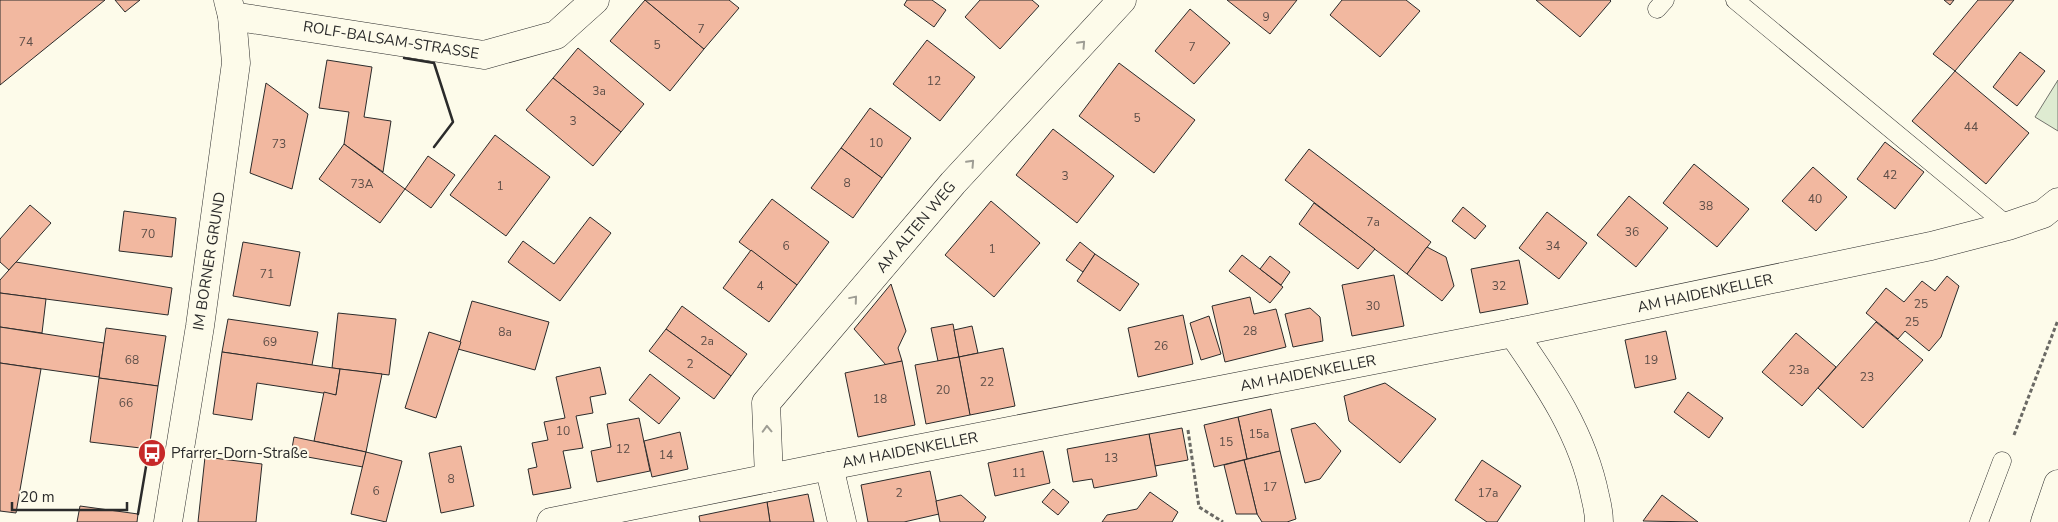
<svg xmlns="http://www.w3.org/2000/svg" width="2058" height="522" font-family="'Nunito Sans',sans-serif">
  <style>
    .green { fill: #deebd1; stroke: #74746e }
    .building { fill: #f2b8a0; stroke: #2b2b2b }
    .lines { fill: none; stroke-linecap: round; stroke-linejoin: round }
    .lane-casing { stroke: #2b2b2b; stroke-width: 19 }
    .street-casing { stroke: #2b2b2b; stroke-width: 29 }
    .secondary-casing { stroke: #2b2b2b; stroke-width: 29 }
    .highway-casing { stroke: #2b2b2b; stroke-width: 29 }
    .path { stroke: #6a6964; stroke-width: 3; stroke-dasharray: 4 2.5; stroke-linecap: butt }
    .lane { stroke: #fdfbea; stroke-width: 18 }
    .street { stroke: #fdfbea; stroke-width: 28 }
    .secondary { stroke: #fdfbea; stroke-width: 28 }
    .highway { stroke: #fdfbea; stroke-width: 28 }
    .wall { stroke: #2b2b2b; stroke-width: 2.5 }
    .oneway { stroke: #9e9d94 }
    .labels { text-anchor: middle; dominant-baseline: central; stroke-width: 4; stroke-linejoin: round; paint-order: stroke }
    .number-label { font-size: 12px; fill: #5d4e48 }
    .street-label { font-size: 15px; fill: #2b2b2b; stroke: #fdfbea }
    .poi-label { font-size: 15px; fill: #2b2b2b; stroke: #fdfbea; text-anchor: start }
  </style>
  <rect width="100%" height="100%" fill="#fdfbea"/>
  <path class="green" d="M 2058,80 L 2058,131 L 2035,117 Z"/>
  <g class="building">
    <path d="M 0,0 L 105,0 L 0,85 Z"/>
    <path d="M 115,0 L 140,0 L 125,12 Z"/>
    <path d="M 645,0 L 704,49 L 670,91 L 610,41 Z"/>
    <path d="M 645,0 L 729,0 L 739,8 L 704,49 Z"/>
    <path d="M 907,0 L 932,0 L 946,10 L 934,27 L 904,5 Z"/>
    <path d="M 980,0 L 1032,0 L 1039,6 L 1000,49 L 965,17 Z"/>
    <path d="M 1227,0 L 1297,0 L 1270,34 Z"/>
    <path d="M 1342,0 L 1406,0 L 1420,11 L 1380,57 L 1330,15 Z"/>
    <path d="M 1536,0 L 1610,0 L 1611,1 L 1580,37 Z"/>
    <path d="M 1944,0 L 1954,0 L 1950,5 Z"/>
    <path d="M 1978,0 L 2014,0 L 1955,71 L 1933,54 Z"/>
    <path d="M 1190,9 L 1230,43 L 1194,84 L 1155,51 Z"/>
    <path d="M 927,40 L 975,77 L 940,121 L 893,84 Z"/>
    <path d="M 578,48 L 644,104 L 621,132 L 553,78 Z"/>
    <path d="M 2020,52 L 2045,71 L 2017,106 L 1993,87 Z"/>
    <path d="M 327,60 L 372,67 L 364,117 L 391,121 L 383,172 L 344,144 L 349,112 L 319,108 Z"/>
    <path d="M 1119,63 L 1195,120 L 1154,173 L 1079,116 Z"/>
    <path d="M 1955,71 L 2029,133 L 1986,184 L 1912,121 Z"/>
    <path d="M 553,78 L 621,132 L 593,166 L 526,110 Z"/>
    <path d="M 266,83 L 308,114 L 292,189 L 250,173 Z"/>
    <path d="M 870,108 L 911,138 L 882,178 L 841,148 Z"/>
    <path d="M 1053,129 L 1114,176 L 1077,223 L 1016,175 Z"/>
    <path d="M 495,135 L 550,177 L 506,236 L 450,195 Z"/>
    <path d="M 1885,142 L 1924,172 L 1895,209 L 1857,179 Z"/>
    <path d="M 344,144 L 405,189 L 380,223 L 319,179 Z"/>
    <path d="M 841,148 L 882,178 L 853,218 L 811,188 Z"/>
    <path d="M 1309,149 L 1431,242 L 1407,274 L 1285,180 Z"/>
    <path d="M 428,156 L 455,175 L 431,208 L 405,189 Z"/>
    <path d="M 1694,164 L 1749,209 L 1717,247 L 1663,203 Z"/>
    <path d="M 1813,167 L 1847,197 L 1816,231 L 1782,201 Z"/>
    <path d="M 1629,196 L 1668,228 L 1636,267 L 1597,235 Z"/>
    <path d="M 772,199 L 829,242 L 797,285 L 739,242 Z"/>
    <path d="M 991,201 L 1040,243 L 994,297 L 945,255 Z"/>
    <path d="M 1314,203 L 1375,249 L 1358,269 L 1299,224 Z"/>
    <path d="M 30,205 L 51,223 L 9,270 L 0,262 L 0,239 Z"/>
    <path d="M 1463,207 L 1486,226 L 1475,239 L 1452,221 Z"/>
    <path d="M 124,211 L 176,218 L 172,257 L 119,251 Z"/>
    <path d="M 1547,212 L 1587,243 L 1559,279 L 1519,248 Z"/>
    <path d="M 590,217 L 611,233 L 560,301 L 508,262 L 523,241 L 554,264 Z"/>
    <path d="M 243,242 L 300,252 L 290,306 L 233,296 Z"/>
    <path d="M 1080,242 L 1095,254 L 1083,272 L 1066,260 Z"/>
    <path d="M 1427,247 L 1446,257 L 1454,286 L 1442,301 L 1407,274 Z"/>
    <path d="M 751,250 L 797,285 L 769,322 L 723,288 Z"/>
    <path d="M 1095,254 L 1139,284 L 1120,311 L 1077,281 Z"/>
    <path d="M 1242,255 L 1283,287 L 1270,303 L 1229,271 Z"/>
    <path d="M 1270,256 L 1290,272 L 1281,285 L 1260,269 Z"/>
    <path d="M 1519,260 L 1528,304 L 1480,313 L 1471,269 Z"/>
    <path d="M 16,262 L 172,288 L 168,315 L 0,293 L 0,280 Z"/>
    <path d="M 1394,275 L 1404,326 L 1352,336 L 1342,285 Z"/>
    <path d="M 1947,276 L 1959,286 L 1941,337 L 1929,351 L 1905,331 L 1898,339 L 1866,313 L 1886,288 L 1904,302 L 1922,281 L 1935,291 Z"/>
    <path d="M 891,284 L 906,331 L 898,348 L 902,361 L 886,365 L 854,329 Z"/>
    <path d="M 0,293 L 46,299 L 42,333 L 0,327 Z"/>
    <path d="M 1250,297 L 1254,314 L 1276,309 L 1286,347 L 1225,362 L 1212,306 Z"/>
    <path d="M 472,301 L 549,322 L 535,370 L 458,349 Z"/>
    <path d="M 682,306 L 747,354 L 731,376 L 666,329 Z"/>
    <path d="M 1310,308 L 1320,317 L 1323,341 L 1293,347 L 1285,314 Z"/>
    <path d="M 338,313 L 396,319 L 389,375 L 332,368 Z"/>
    <path d="M 1183,315 L 1193,364 L 1138,377 L 1128,328 Z"/>
    <path d="M 1209,316 L 1221,354 L 1201,360 L 1190,323 Z"/>
    <path d="M 228,319 L 318,332 L 312,365 L 222,352 Z"/>
    <path d="M 1876,322 L 1923,360 L 1863,428 L 1818,388 Z"/>
    <path d="M 953,324 L 959,357 L 938,361 L 931,328 Z"/>
    <path d="M 972,326 L 978,353 L 959,357 L 954,330 Z"/>
    <path d="M 0,327 L 104,343 L 99,377 L 0,363 Z"/>
    <path d="M 106,328 L 166,336 L 158,386 L 99,378 Z"/>
    <path d="M 666,329 L 731,376 L 714,399 L 649,351 Z"/>
    <path d="M 1666,331 L 1676,379 L 1635,388 L 1625,340 Z"/>
    <path d="M 429,332 L 461,342 L 436,418 L 405,408 Z"/>
    <path d="M 1796,333 L 1836,367 L 1802,406 L 1762,372 Z"/>
    <path d="M 1003,348 L 1015,406 L 970,415 L 959,357 Z"/>
    <path d="M 222,352 L 340,369 L 336,395 L 257,383 L 252,420 L 213,414 Z"/>
    <path d="M 959,357 L 970,415 L 926,424 L 915,365 Z"/>
    <path d="M 902,361 L 915,425 L 858,437 L 845,373 Z"/>
    <path d="M 0,363 L 41,369 L 16,513 L 0,511 Z"/>
    <path d="M 600,367 L 606,394 L 590,397 L 593,413 L 576,416 L 583,448 L 563,451 L 571,488 L 533,495 L 528,469 L 537,467 L 532,443 L 548,440 L 544,422 L 565,418 L 556,377 Z"/>
    <path d="M 340,369 L 382,374 L 366,452 L 314,441 L 324,392 L 336,395 Z"/>
    <path d="M 650,374 L 680,398 L 659,424 L 629,400 Z"/>
    <path d="M 99,378 L 158,386 L 149,449 L 90,442 Z"/>
    <path d="M 1385,383 L 1436,419 L 1400,463 L 1349,421 L 1344,396 Z"/>
    <path d="M 1688,392 L 1723,418 L 1709,438 L 1674,412 Z"/>
    <path d="M 1271,409 L 1280,451 L 1247,459 L 1238,417 Z"/>
    <path d="M 1238,417 L 1247,459 L 1214,467 L 1204,425 Z"/>
    <path d="M 639,418 L 650,471 L 597,482 L 591,451 L 611,447 L 607,424 Z"/>
    <path d="M 1315,423 L 1341,451 L 1320,479 L 1305,483 L 1291,429 Z"/>
    <path d="M 1182,428 L 1188,460 L 1155,466 L 1149,434 Z"/>
    <path d="M 680,432 L 688,469 L 652,477 L 644,441 Z"/>
    <path d="M 1149,434 L 1157,476 L 1094,488 L 1092,479 L 1073,482 L 1067,449 Z"/>
    <path d="M 294,437 L 366,452 L 363,467 L 291,454 Z"/>
    <path d="M 461,446 L 474,506 L 441,513 L 429,453 Z"/>
    <path d="M 1043,451 L 1050,483 L 995,496 L 988,463 Z"/>
    <path d="M 1280,451 L 1296,519 L 1287,522 L 1262,522 L 1257,514 L 1244,460 Z"/>
    <path d="M 366,452 L 402,461 L 386,522 L 351,514 Z"/>
    <path d="M 205,457 L 262,464 L 256,522 L 198,522 Z"/>
    <path d="M 1244,460 L 1257,514 L 1236,514 L 1224,465 Z"/>
    <path d="M 1482,460 L 1521,486 L 1497,522 L 1487,522 L 1455,500 Z"/>
    <path d="M 930,471 L 939,514 L 904,522 L 868,522 L 861,485 Z"/>
    <path d="M 1053,489 L 1069,502 L 1058,515 L 1042,502 Z"/>
    <path d="M 1150,492 L 1178,512 L 1172,522 L 1102,522 L 1107,515 L 1137,509 Z"/>
    <path d="M 808,494 L 814,522 L 770,522 L 767,502 Z"/>
    <path d="M 961,495 L 986,517 L 983,522 L 940,522 L 936,501 Z"/>
    <path d="M 1662,495 L 1698,522 L 1643,521 Z"/>
    <path d="M 767,502 L 770,522 L 700,522 L 699,516 Z"/>
    <path d="M 80,506 L 138,514 L 137,522 L 77,522 Z"/>
  </g>
  <g class="lines">
    <defs>
      <g id="lane">
        <path d="M 1735,0 L 2008,226"/>
        <path d="M 1657,9 L 1665,0"/>
        <path d="M 1979,522 L 2002,461"/>
      </g>
      <g id="street">
        <path d="M 232,16 L 484,55 L 556,35 L 595,0"/>
        <path d="M 1513,333 L 1931,246 L 2008,226 L 2043,214 L 2058,202"/>
        <path d="M 829,466 L 842,522"/>
        <path d="M 769,478 L 766,403 L 953,183 L 1122,0"/>
      </g>
      <g id="secondary">
        <path d="M 168,522 L 200,326 L 236,63 L 232,16 L 228,0"/>
        <path d="M 551,522 L 829,466 L 1513,333 C 1548,383 1583,435 1595,496 C 1597,504 1599,513 1599,522"/>
      </g>
      <path id="highway" d="M 2045,522 L 2058,484"/>
    </defs>
    <use href="#lane" class="lane-casing"/>
    <use href="#street" class="street-casing"/>
    <use href="#secondary" class="secondary-casing"/>
    <use href="#highway" class="highway-casing"/>
    <g class="path">
      <path d="M 1188,430 L 1199,507 L 1223,522"/>
      <path d="M 2014,435 L 2058,320"/>
    </g>
    <use href="#lane" class="lane"/>
    <use href="#street" class="street"/>
    <use href="#secondary" class="secondary"/>
    <use href="#highway" class="highway"/>
    <g class="wall">
      <path d="M 404,58 L 434,63 L 453,122 L 434,147"/>
      <path d="M 138,514 L 149,449"/>
    </g>
  </g>
  <defs><path id="oneway-chevron" d="M-2-3.5L2.5 0L-2 3.5" fill="none" stroke-width="1.6" stroke-linecap="round" stroke-linejoin="round" transform="scale(1.25)"/></defs>
  <g class="oneway">
    <use href="#oneway-chevron" transform="translate(1082 44) rotate(-47)"/>
    <use href="#oneway-chevron" transform="translate(971 163) rotate(-47)"/>
    <use href="#oneway-chevron" transform="translate(854 299) rotate(-50)"/>
    <use href="#oneway-chevron" transform="translate(767 429) rotate(-92)"/>
  </g>
  <defs>
    <symbol id="bus-disc" viewBox="-11 -11 22 22"><circle r="9.5" fill="#c62828" stroke="#fdfbea"/><path d="M-5-6H5V4H4V6H2V4H-2V6H-4V4H-5ZM-3.5-4V0h7V-4ZM-3.5 1.2v1.5H-2V1.2ZM2 1.2v1.5H3.5V1.2Z" fill="#fff"/></symbol>
  </defs>
  <g fill-rule="evenodd">
    <use href="#bus-disc" x="136" y="437" width="32" height="32"/>
  </g>
  <g class="labels">
    <g class="number-label">
      <text x="1266" y="17">9</text>
      <text x="701" y="29">7</text>
      <text x="26" y="42">74</text>
      <text x="657" y="45">5</text>
      <text x="1192" y="47">7</text>
      <text x="934" y="81">12</text>
      <text x="599" y="91">3a</text>
      <text x="1137" y="118">5</text>
      <text x="573" y="121">3</text>
      <text x="1971" y="127">44</text>
      <text x="876" y="143">10</text>
      <text x="279" y="144">73</text>
      <text x="1890" y="175">42</text>
      <text x="1065" y="176">3</text>
      <text x="847" y="183">8</text>
      <text x="362" y="184">73A</text>
      <text x="500" y="186">1</text>
      <text x="1815" y="199">40</text>
      <text x="1706" y="206">38</text>
      <text x="1373" y="222">7a</text>
      <text x="1632" y="232">36</text>
      <text x="148" y="234">70</text>
      <text x="786" y="246">6</text>
      <text x="1553" y="246">34</text>
      <text x="992" y="249">1</text>
      <text x="267" y="274">71</text>
      <text x="760" y="286">4</text>
      <text x="1499" y="286">32</text>
      <text x="1921" y="304">25</text>
      <text x="1373" y="306">30</text>
      <text x="1912" y="322">25</text>
      <text x="1250" y="331">28</text>
      <text x="505" y="332">8a</text>
      <text x="707" y="341">2a</text>
      <text x="270" y="342">69</text>
      <text x="1161" y="346">26</text>
      <text x="132" y="360">68</text>
      <text x="1651" y="360">19</text>
      <text x="690" y="364">2</text>
      <text x="1799" y="370">23a</text>
      <text x="1867" y="377">23</text>
      <text x="987" y="382">22</text>
      <text x="943" y="390">20</text>
      <text x="880" y="399">18</text>
      <text x="126" y="403">66</text>
      <text x="563" y="431">10</text>
      <text x="1259" y="434">15a</text>
      <text x="1226" y="442">15</text>
      <text x="623" y="449">12</text>
      <text x="666" y="455">14</text>
      <text x="1111" y="458">13</text>
      <text x="1019" y="473">11</text>
      <text x="451" y="479">8</text>
      <text x="1270" y="487">17</text>
      <text x="376" y="491">6</text>
      <text x="899" y="493">2</text>
      <text x="1488" y="493">17a</text>
    </g>
    <g class="street-label">
      <text transform="translate(391 40) rotate(9)">ROLF-BALSAM-STRASSE</text>
      <text transform="translate(916 227) rotate(-50)">AM ALTEN WEG</text>
      <text transform="translate(209 261) rotate(-81)">IM BORNER GRUND</text>
      <text transform="translate(1705 293) rotate(-12)">AM HAIDENKELLER</text>
      <text transform="translate(1308 373) rotate(-11)">AM HAIDENKELLER</text>
      <text transform="translate(910 450) rotate(-11)">AM HAIDENKELLER</text>
    </g>
    <g class="poi-label">
      <text x="171" y="453">Pfarrer-Dorn-Straße</text>
    </g>
  </g>
  <path d="M12 502v8h115v-8" fill="none" stroke="#2b2b2b" stroke-width="2.5"/>
  <text x="20" y="502" font-size="15" fill="#2b2b2b" stroke="#fdfbea" stroke-width="4" paint-order="stroke">20 m</text>
</svg>
